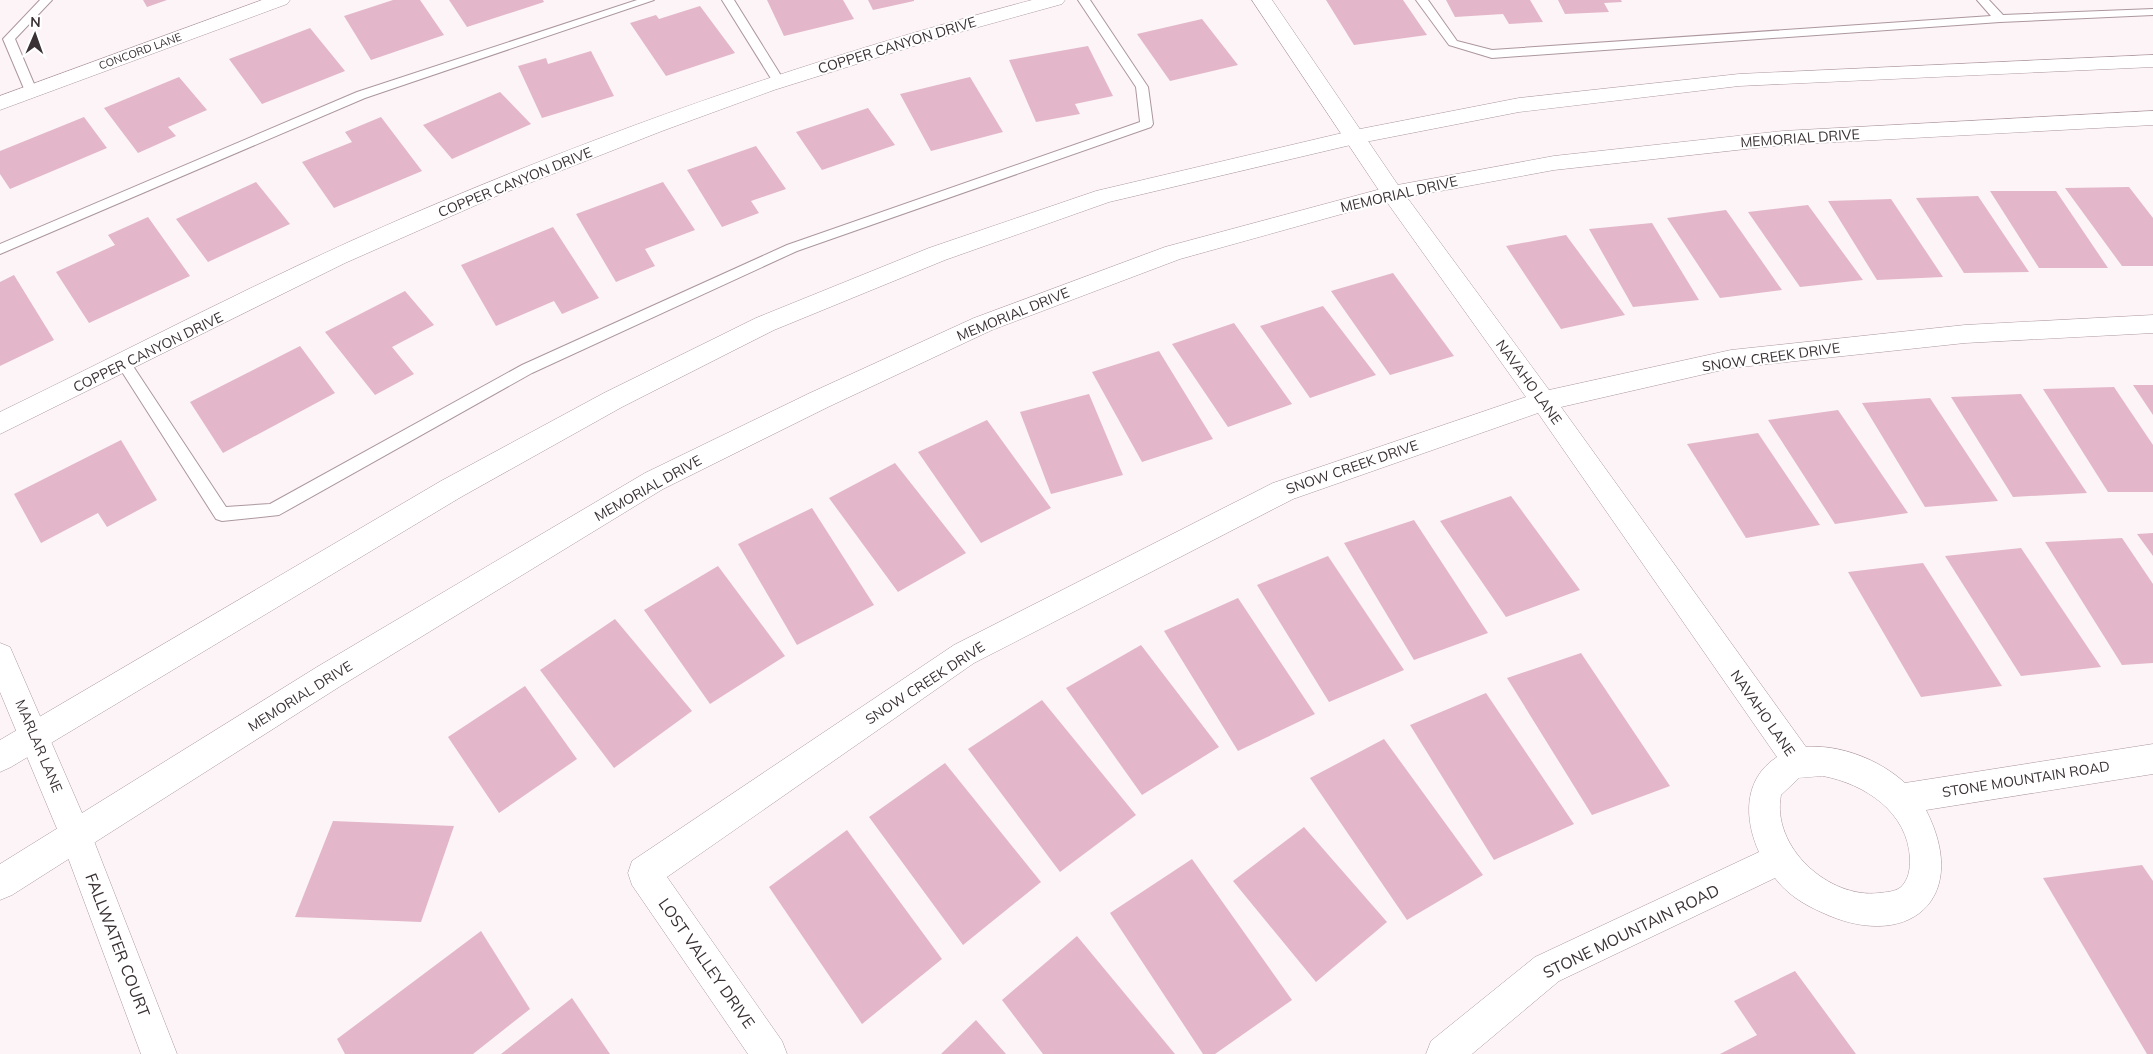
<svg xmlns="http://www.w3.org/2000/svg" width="2153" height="1054" font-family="Mulish,sans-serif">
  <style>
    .building { fill: #e3b7c9 }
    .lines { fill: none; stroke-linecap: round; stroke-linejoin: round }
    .lane-casing { stroke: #ac979f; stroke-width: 2 }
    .street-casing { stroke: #ac979f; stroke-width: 1 }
    .secondary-casing { stroke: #ac979f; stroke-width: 1 }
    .lane { fill: #fff; fill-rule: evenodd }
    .street { fill: #fff; fill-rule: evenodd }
    .secondary { fill: #fff; fill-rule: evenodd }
    .labels { text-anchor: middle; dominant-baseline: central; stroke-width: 4; stroke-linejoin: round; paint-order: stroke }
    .far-street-label { font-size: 11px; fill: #3a3135; stroke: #fff }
    .street-label { font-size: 14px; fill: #3a3135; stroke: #fff }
    .near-street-label { font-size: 16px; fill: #3a3135; stroke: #fff }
  </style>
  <rect width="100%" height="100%" fill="#fdf4f7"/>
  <g class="building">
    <path d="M 143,0 L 167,0 L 147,7 Z"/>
    <path d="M 393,0 L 420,0 L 444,35 L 371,60 L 344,16 Z"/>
    <path d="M 449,0 L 543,0 L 544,2 L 467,27 Z"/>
    <path d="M 767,0 L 843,0 L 854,19 L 784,36 Z"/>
    <path d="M 868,0 L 914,0 L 914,1 L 873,10 Z"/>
    <path d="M 1326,0 L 1403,0 L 1427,35 L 1354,45 Z"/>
    <path d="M 1446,0 L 1530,0 L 1543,22 L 1509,24 L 1503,14 L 1455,17 Z"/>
    <path d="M 1558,0 L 1621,0 L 1622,2 L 1604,3 L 1609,12 L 1565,14 Z"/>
    <path d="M 700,6 L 735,53 L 666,76 L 630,23 L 656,15 L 659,19 Z"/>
    <path d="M 1202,19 L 1238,65 L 1170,81 L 1137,34 Z"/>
    <path d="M 310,28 L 345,71 L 262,104 L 229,59 Z"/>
    <path d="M 1088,46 L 1113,96 L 1075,104 L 1080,114 L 1036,122 L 1009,60 Z"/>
    <path d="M 591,51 L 614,96 L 542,118 L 518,66 L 546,58 L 548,64 Z"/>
    <path d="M 179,77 L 207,110 L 168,127 L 176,136 L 138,153 L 104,108 Z"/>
    <path d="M 970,77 L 1003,132 L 931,151 L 900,94 Z"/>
    <path d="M 500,92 L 531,124 L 452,159 L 423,125 Z"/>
    <path d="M 868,108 L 895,145 L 822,170 L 796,132 Z"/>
    <path d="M 84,117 L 107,148 L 10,189 L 0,174 L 0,151 Z"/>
    <path d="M 381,117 L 422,171 L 334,208 L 302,162 L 352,142 L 345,132 Z"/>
    <path d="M 756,146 L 786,189 L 751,201 L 759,213 L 722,227 L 687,170 Z"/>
    <path d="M 256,182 L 290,224 L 208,262 L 176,219 Z"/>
    <path d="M 663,182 L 695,230 L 645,249 L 655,266 L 616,282 L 576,214 Z"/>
    <path d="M 2129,187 L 2153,218 L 2153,266 L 2122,266 L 2065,188 Z"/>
    <path d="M 1990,191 L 2056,191 L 2108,268 L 2039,268 Z"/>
    <path d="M 1978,196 L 2029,272 L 1964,273 L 1916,198 Z"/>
    <path d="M 1891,199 L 1943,277 L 1877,280 L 1828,201 Z"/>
    <path d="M 1808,205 L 1863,280 L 1800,287 L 1748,212 Z"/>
    <path d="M 1726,210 L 1782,290 L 1720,298 L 1667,218 Z"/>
    <path d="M 148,217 L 190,276 L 89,323 L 56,272 L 115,245 L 108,235 Z"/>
    <path d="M 1652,223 L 1699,300 L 1633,307 L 1589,229 Z"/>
    <path d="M 553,227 L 599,298 L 562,314 L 554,301 L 496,326 L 461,265 Z"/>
    <path d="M 1566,235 L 1625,315 L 1561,329 L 1506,246 Z"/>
    <path d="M 1393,273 L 1454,356 L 1390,375 L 1331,291 Z"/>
    <path d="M 14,275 L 54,340 L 0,366 L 0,282 Z"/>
    <path d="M 405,291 L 434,325 L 392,347 L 414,374 L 375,395 L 325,332 Z"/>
    <path d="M 1323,306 L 1376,375 L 1310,398 L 1260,326 Z"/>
    <path d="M 1234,323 L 1292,404 L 1228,427 L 1172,344 Z"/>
    <path d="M 300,346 L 335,393 L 223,453 L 190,402 Z"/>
    <path d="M 1159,351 L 1213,439 L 1142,462 L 1092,372 Z"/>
    <path d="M 2133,385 L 2153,385 L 2153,415 Z"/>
    <path d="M 2114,387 L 2153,445 L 2153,492 L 2108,492 L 2043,389 Z"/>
    <path d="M 1089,394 L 1123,475 L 1051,494 L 1020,412 Z"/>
    <path d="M 2021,394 L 2087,493 L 2013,497 L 1951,397 Z"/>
    <path d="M 1930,398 L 1998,501 L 1925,507 L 1862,403 Z"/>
    <path d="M 1838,410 L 1908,513 L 1835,524 L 1768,420 Z"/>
    <path d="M 987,420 L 1051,508 L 981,543 L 918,452 Z"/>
    <path d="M 1758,433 L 1820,525 L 1746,538 L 1687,444 Z"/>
    <path d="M 121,440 L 157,500 L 107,527 L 98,513 L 41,543 L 14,494 Z"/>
    <path d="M 895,463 L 966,553 L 898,592 L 829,498 Z"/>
    <path d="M 1511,496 L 1580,590 L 1506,617 L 1440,521 Z"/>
    <path d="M 812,508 L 874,605 L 797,645 L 738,544 Z"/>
    <path d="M 1414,520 L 1488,633 L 1414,660 L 1344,543 Z"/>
    <path d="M 2153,533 L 2153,556 L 2137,534 Z"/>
    <path d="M 2122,538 L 2153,584 L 2153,663 L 2122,665 L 2045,542 Z"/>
    <path d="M 2021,548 L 2101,667 L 2021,676 L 1945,556 Z"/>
    <path d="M 1328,556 L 1404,670 L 1329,702 L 1257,585 Z"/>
    <path d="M 1923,563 L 2002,686 L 1921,697 L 1848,572 Z"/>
    <path d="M 718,566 L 785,656 L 710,704 L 644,610 Z"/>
    <path d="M 1238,598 L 1315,714 L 1238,751 L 1164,631 Z"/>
    <path d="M 615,619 L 692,711 L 614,768 L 540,670 Z"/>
    <path d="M 1141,645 L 1219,747 L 1142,795 L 1066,688 Z"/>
    <path d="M 1581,653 L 1670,786 L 1592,815 L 1507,678 Z"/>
    <path d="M 525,686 L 577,759 L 499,813 L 448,737 Z"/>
    <path d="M 1486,693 L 1574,824 L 1494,860 L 1410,725 Z"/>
    <path d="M 1042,700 L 1136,815 L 1060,872 L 968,749 Z"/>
    <path d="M 1384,739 L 1483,875 L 1407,920 L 1310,778 Z"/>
    <path d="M 945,763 L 1041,882 L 963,945 L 869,817 Z"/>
    <path d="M 333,821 L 454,826 L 421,922 L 295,917 Z"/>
    <path d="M 1304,827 L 1387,922 L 1316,982 L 1233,881 Z"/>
    <path d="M 847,830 L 942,959 L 862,1024 L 769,887 Z"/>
    <path d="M 1192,859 L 1292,1000 L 1215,1054 L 1203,1054 L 1110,913 Z"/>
    <path d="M 2142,865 L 2153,881 L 2153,1054 L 2147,1054 L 2043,878 Z"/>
    <path d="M 481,931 L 530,1009 L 473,1054 L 345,1054 L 337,1039 Z"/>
    <path d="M 1077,936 L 1175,1054 L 1043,1054 L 1002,1000 Z"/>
    <path d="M 1795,971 L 1856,1054 L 1720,1054 L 1757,1035 L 1734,1001 Z"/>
    <path d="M 572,998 L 610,1054 L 501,1054 Z"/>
    <path d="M 976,1020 L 1006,1054 L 941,1054 Z"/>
  </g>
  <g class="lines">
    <defs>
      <g id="lane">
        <path d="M 40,0 L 52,0 L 15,39 L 37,91 L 31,95 L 25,91 L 3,39 Z"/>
        <path d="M 637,0 L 654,0 L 365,98 L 0,254 L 0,244 L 357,92 Z"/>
        <path d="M 722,0 L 734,0 L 785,82 L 783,85 L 775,85 Z"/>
        <path d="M 1078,0 L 1090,0 L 1148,87 L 1153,124 L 1151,127 L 797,251 L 532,373 L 279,515 L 222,521 L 216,519 L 117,364 L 119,360 L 129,360 L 226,507 L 270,504 L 522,365 L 787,245 L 1140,122 L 1136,87 Z"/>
        <path d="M 1416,0 L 1428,0 L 1457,41 L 1492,50 L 1991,16 L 1977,0 L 1989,0 L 2003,15 L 2153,9 L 2153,15 L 2000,22 L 1492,58 L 1449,45 Z"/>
      </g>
      <g id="street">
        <path d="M 262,0 L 290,0 L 287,4 L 0,110 L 0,96 Z"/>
        <path d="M 1032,0 L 1065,0 L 1062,4 L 946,36 L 774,90 L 662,131 L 499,195 L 345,263 L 0,434 L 0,412 C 134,347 266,277 403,218 C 607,130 818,56 1032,0 Z"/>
        <path d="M 1252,0 L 1272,0 L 1400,188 L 1549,390 L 1731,350 L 1965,325 L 2153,315 L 2153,333 L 1965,343 L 1731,368 L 1561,407 L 1806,747 C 1840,744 1880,760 1905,783 L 2153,744 L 2153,774 L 1926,810 C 1972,900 1907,953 1821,912 C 1803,904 1787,894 1775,878 L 1559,981 L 1472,1054 L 1426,1054 L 1431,1041 L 1535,957 L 1759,852 C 1744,819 1743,779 1777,757 L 1538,413 L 1293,499 L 974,663 L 667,877 L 782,1041 L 787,1054 L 748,1054 L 632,885 L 628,873 L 632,861 L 954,645 L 1273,483 L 1526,397 L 1384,198 ZM 1823,776 C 1865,784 1908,812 1910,859 C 1910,869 1909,879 1901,887 C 1895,892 1886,892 1879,893 C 1829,899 1771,847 1781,795 L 1799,778 Z"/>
        <path d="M 0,643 L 10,647 L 92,836 L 177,1054 L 141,1054 L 60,836 L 0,692 Z"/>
      </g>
      <g id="secondary">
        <path d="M 2153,55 L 2153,67 L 1739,86 L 1519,112 L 1355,144 L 1109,202 L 945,260 L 774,330 L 622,407 L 461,497 L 11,767 L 0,772 L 0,740 L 441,481 L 604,393 L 756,318 L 929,248 L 1096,191 L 1355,130 L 1519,98 L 1739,74 Z"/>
        <path d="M 2153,111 L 2153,125 L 1783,145 L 1554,170 L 1392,200 L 1180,259 L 992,330 L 828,407 L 663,489 L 339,687 L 12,895 L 0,900 L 0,864 L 317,667 L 645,473 L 810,393 L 974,318 L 1165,247 L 1392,186 L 1554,156 L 1783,131 Z"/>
      </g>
    </defs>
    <use href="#lane" class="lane-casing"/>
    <use href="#street" class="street-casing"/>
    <use href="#secondary" class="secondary-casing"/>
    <use href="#lane" class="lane"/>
    <use href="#street" class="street"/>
    <use href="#secondary" class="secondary"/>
  </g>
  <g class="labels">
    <g class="far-street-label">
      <text transform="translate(140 51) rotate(-20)">CONCORD LANE</text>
    </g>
    <g class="street-label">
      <text transform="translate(897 45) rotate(-17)">COPPER CANYON DRIVE</text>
      <text transform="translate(1800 138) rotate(-4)">MEMORIAL DRIVE</text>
      <text transform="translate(515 182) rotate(-22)">COPPER CANYON DRIVE</text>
      <text transform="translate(1399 194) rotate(-13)">MEMORIAL DRIVE</text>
      <text transform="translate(1013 314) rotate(-22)">MEMORIAL DRIVE</text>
      <text transform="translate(148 352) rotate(-26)">COPPER CANYON DRIVE</text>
      <text transform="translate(1771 357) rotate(-8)">SNOW CREEK DRIVE</text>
      <text transform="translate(1529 382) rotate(54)">NAVAHO LANE</text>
      <text transform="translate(1352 467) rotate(-19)">SNOW CREEK DRIVE</text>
      <text transform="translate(648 488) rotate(-29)">MEMORIAL DRIVE</text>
      <text transform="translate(925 683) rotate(-33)">SNOW CREEK DRIVE</text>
      <text transform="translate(300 696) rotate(-32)">MEMORIAL DRIVE</text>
      <text transform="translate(1763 713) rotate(55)">NAVAHO LANE</text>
      <text transform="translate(39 746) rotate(67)">MARLAR LANE</text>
      <text transform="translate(2026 779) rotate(-9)">STONE MOUNTAIN ROAD</text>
    </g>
    <g class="near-street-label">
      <text transform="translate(1631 931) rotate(-26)">STONE MOUNTAIN ROAD</text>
      <text transform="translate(118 945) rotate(69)">FALLWATER COURT</text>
      <text transform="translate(707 963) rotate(55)">LOST VALLEY DRIVE</text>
    </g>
  </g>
  <g transform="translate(35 35) rotate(2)" stroke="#ffffff" stroke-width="4" paint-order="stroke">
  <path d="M0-4L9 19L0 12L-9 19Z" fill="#3a3135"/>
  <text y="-8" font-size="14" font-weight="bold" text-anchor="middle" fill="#3a3135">N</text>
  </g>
</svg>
